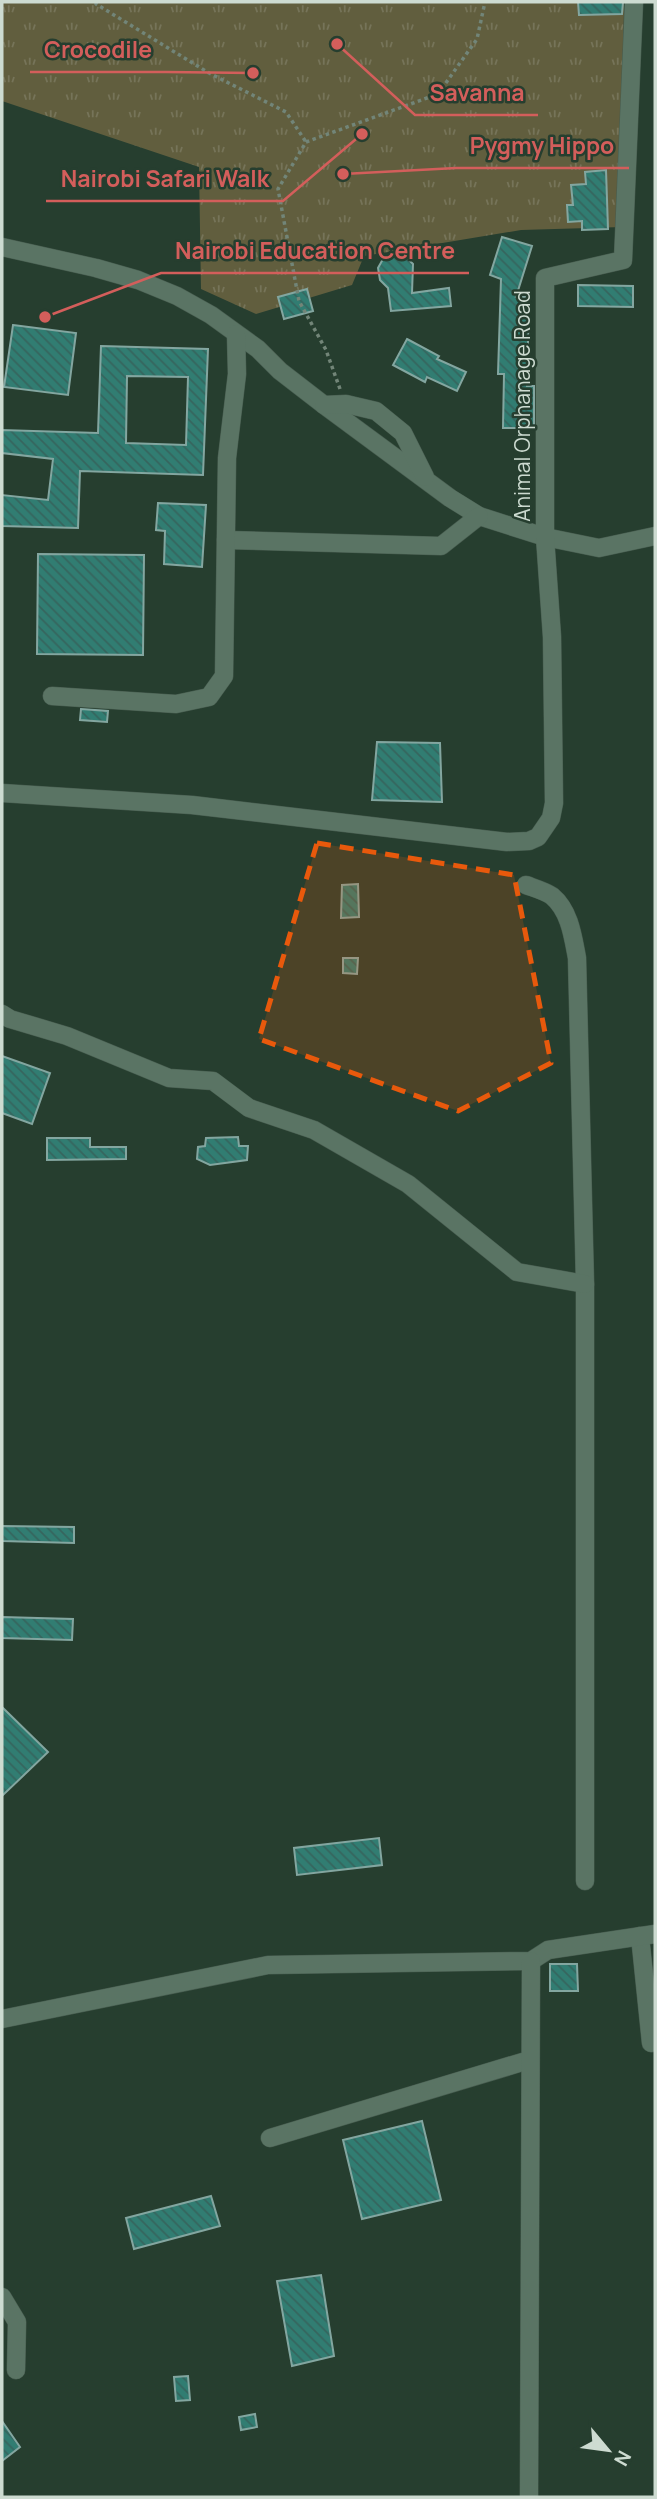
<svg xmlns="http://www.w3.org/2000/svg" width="657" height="2499" font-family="Manrope,sans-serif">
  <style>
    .grass { fill: url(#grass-tufts) }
    .building { fill: url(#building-back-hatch); stroke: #83a6a0; stroke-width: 2; fill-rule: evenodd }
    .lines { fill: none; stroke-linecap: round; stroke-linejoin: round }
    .minor-casing { stroke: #475c4f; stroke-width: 19 }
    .path { stroke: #728578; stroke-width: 3.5; stroke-dasharray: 3.5 3.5; stroke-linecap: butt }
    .minor { stroke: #5a7464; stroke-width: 18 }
    .marked { fill: #e8590c; fill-opacity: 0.2; stroke: #e8590c; stroke-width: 5; stroke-dasharray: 14 9; stroke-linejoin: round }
    .labels { text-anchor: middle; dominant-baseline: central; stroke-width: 5; stroke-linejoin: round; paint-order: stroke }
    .street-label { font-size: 21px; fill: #cddbd1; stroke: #263e2f }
    .leader { fill: none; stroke: #d35e5b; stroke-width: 2.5 }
    .callout-dot { fill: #d35e5b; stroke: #263e2f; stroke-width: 2.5 }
    .callout-label { font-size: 23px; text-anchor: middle; font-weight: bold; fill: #d35e5b; stroke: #263e2f; stroke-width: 5; stroke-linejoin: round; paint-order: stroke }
  </style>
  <defs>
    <pattern id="grass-tufts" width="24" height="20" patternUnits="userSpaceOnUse" patternTransform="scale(1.75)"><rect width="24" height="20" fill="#615e3e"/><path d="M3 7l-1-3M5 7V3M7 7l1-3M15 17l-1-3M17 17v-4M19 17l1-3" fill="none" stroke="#767459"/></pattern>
    <pattern id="building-back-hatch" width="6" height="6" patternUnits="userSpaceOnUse" patternTransform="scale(1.75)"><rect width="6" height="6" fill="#317d72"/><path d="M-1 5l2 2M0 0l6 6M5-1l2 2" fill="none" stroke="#36655e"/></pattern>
  </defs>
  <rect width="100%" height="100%" fill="#263e2f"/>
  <path class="grass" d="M 2,2 L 624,2 L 622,227 L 521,230 L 364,256 L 352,285 L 256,314 L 201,289 L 199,167 L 2,101 Z"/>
  <g class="building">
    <path d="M 578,2 L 623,2 L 622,14 L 579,15 Z"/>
    <path d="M 606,170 L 608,229 L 582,230 L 582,221 L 568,222 L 567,205 L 573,205 L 571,185 L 586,184 L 585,172 Z"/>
    <path d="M 502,237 L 532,246 L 516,297 L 529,297 L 527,386 L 534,386 L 534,428 L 503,428 L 504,374 L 498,374 L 501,279 L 490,275 Z"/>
    <path d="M 394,254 L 405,256 L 413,264 L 412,293 L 449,288 L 451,306 L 391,311 L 388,288 L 380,280 L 378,268 L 383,259 Z"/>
    <path d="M 578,285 L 633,286 L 633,307 L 578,306 Z"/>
    <path d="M 307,289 L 313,311 L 284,319 L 278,297 Z"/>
    <path d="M 13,325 L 76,333 L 68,395 L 4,387 Z"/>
    <path d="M 407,339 L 439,356 L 437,359 L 466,372 L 457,391 L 427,377 L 425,382 L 393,365 Z"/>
    <path d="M 101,346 L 208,349 L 203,475 L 80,471 L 78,528 L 2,526 L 2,495 L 48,500 L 53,459 L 2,453 L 2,430 L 98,433 ZM 127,376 L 188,377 L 186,445 L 126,443 Z"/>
    <path d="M 158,503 L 206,505 L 202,567 L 164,564 L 165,531 L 156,530 Z"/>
    <path d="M 38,554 L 144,555 L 143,655 L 37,654 Z"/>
    <path d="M 81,709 L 108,711 L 107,722 L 80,720 Z"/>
    <path d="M 377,742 L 440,743 L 442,802 L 372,800 Z"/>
    <path d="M 358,884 L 359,917 L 341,918 L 342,885 Z"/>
    <path d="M 343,958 L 358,958 L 357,974 L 343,973 Z"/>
    <path d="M 2,1056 L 50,1073 L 32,1124 L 2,1113 Z"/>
    <path d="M 238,1137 L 239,1146 L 248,1146 L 247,1160 L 210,1165 L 197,1159 L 198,1147 L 205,1146 L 206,1138 Z"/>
    <path d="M 47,1138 L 90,1138 L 90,1147 L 126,1147 L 126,1159 L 47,1160 Z"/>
    <path d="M 2,1526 L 74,1527 L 74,1543 L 2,1541 Z"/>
    <path d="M 2,1617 L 73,1619 L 72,1640 L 2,1638 Z"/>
    <path d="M 2,1707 L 48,1752 L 2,1796 Z"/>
    <path d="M 379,1838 L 382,1865 L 297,1875 L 294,1848 Z"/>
    <path d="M 550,1964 L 577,1964 L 578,1991 L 550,1991 Z"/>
    <path d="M 422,2121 L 441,2200 L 362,2219 L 343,2140 Z"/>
    <path d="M 211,2196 L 220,2226 L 134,2249 L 126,2218 Z"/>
    <path d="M 321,2275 L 334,2356 L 292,2366 L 277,2281 Z"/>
    <path d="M 188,2376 L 190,2400 L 176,2401 L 174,2377 Z"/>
    <path d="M 255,2414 L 257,2427 L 241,2430 L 239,2417 Z"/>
    <path d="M 2,2421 L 20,2447 L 2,2461 Z"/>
  </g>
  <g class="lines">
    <defs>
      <g id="minor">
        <path d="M 2,247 L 96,268 L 138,280 L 177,296 L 211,315 L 258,349 L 280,371 L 324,405 L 450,498 L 479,516 L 545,537 L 599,548 L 655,536"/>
        <path d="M 324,405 L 346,404 L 376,411 L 403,433 L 425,477"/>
        <path d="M 226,540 L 441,546 L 479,516"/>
        <path d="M 52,696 L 176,704 L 209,697 L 224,676 L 227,458 L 237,374 L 236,334"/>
        <path d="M 2,793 L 192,805 L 507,842 L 529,841 L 538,837 L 551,818 L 554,803 L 552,637 L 545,537 L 545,278 L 623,260 L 634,2"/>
        <path d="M 526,885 C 534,888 545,891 552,896 C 570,911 573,937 577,958 L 585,1284 L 585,1881"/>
        <path d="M 2,1014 L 10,1019 L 67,1036 L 169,1078 L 213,1081 L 249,1108 L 314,1130 L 408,1184 L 517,1272 L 585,1284"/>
        <path d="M 640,1936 L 651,2043"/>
        <path d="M 2,2019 L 268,1965 L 531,1961 L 548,1950 L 655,1934"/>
        <path d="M 270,2138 L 529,2060"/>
        <path d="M 2,2297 L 17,2322 L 16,2370"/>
        <path d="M 529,2497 L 531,1961"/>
      </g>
    </defs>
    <use href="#minor" class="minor-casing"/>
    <g class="path">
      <path d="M 96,2 L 96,4 L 209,73 L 286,112 L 306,142"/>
      <path d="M 340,389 L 326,350 L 299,301 L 278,189 L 306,142 L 438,94 L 477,39 L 485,2"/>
    </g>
    <use href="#minor" class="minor"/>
  </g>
  <path class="marked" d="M 317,843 L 514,875 L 551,1063 L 458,1111 L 259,1039 Z"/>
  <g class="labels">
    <g class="street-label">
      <text transform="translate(522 406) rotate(-90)">Animal Orphanage Road</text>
    </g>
  </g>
  <path class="leader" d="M253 73L166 72H30M337 44L415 115H538M343 174L456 168H629M362 134L283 201H46M45 317L161 273H469"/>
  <g class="callout-dot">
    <circle cx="253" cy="73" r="7"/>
    <circle cx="337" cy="44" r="7"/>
    <circle cx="343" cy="174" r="7"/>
    <circle cx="362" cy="134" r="7"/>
    <circle cx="45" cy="317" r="7"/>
  </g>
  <g class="callout-label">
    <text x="98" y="58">Crocodile</text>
    <text x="477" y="101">Savanna</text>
    <text x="542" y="154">Pygmy Hippo</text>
    <text x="165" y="187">Nairobi Safari Walk</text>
    <text x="315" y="259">Nairobi Education Centre</text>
  </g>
  <rect width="657" height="2499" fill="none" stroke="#cddbd1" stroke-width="7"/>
  <g transform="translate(608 2450) rotate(119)" stroke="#263e2f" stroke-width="5" paint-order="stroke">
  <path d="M0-5L12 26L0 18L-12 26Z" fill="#cddbd1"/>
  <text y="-10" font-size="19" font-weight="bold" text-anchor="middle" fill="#cddbd1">N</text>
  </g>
</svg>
